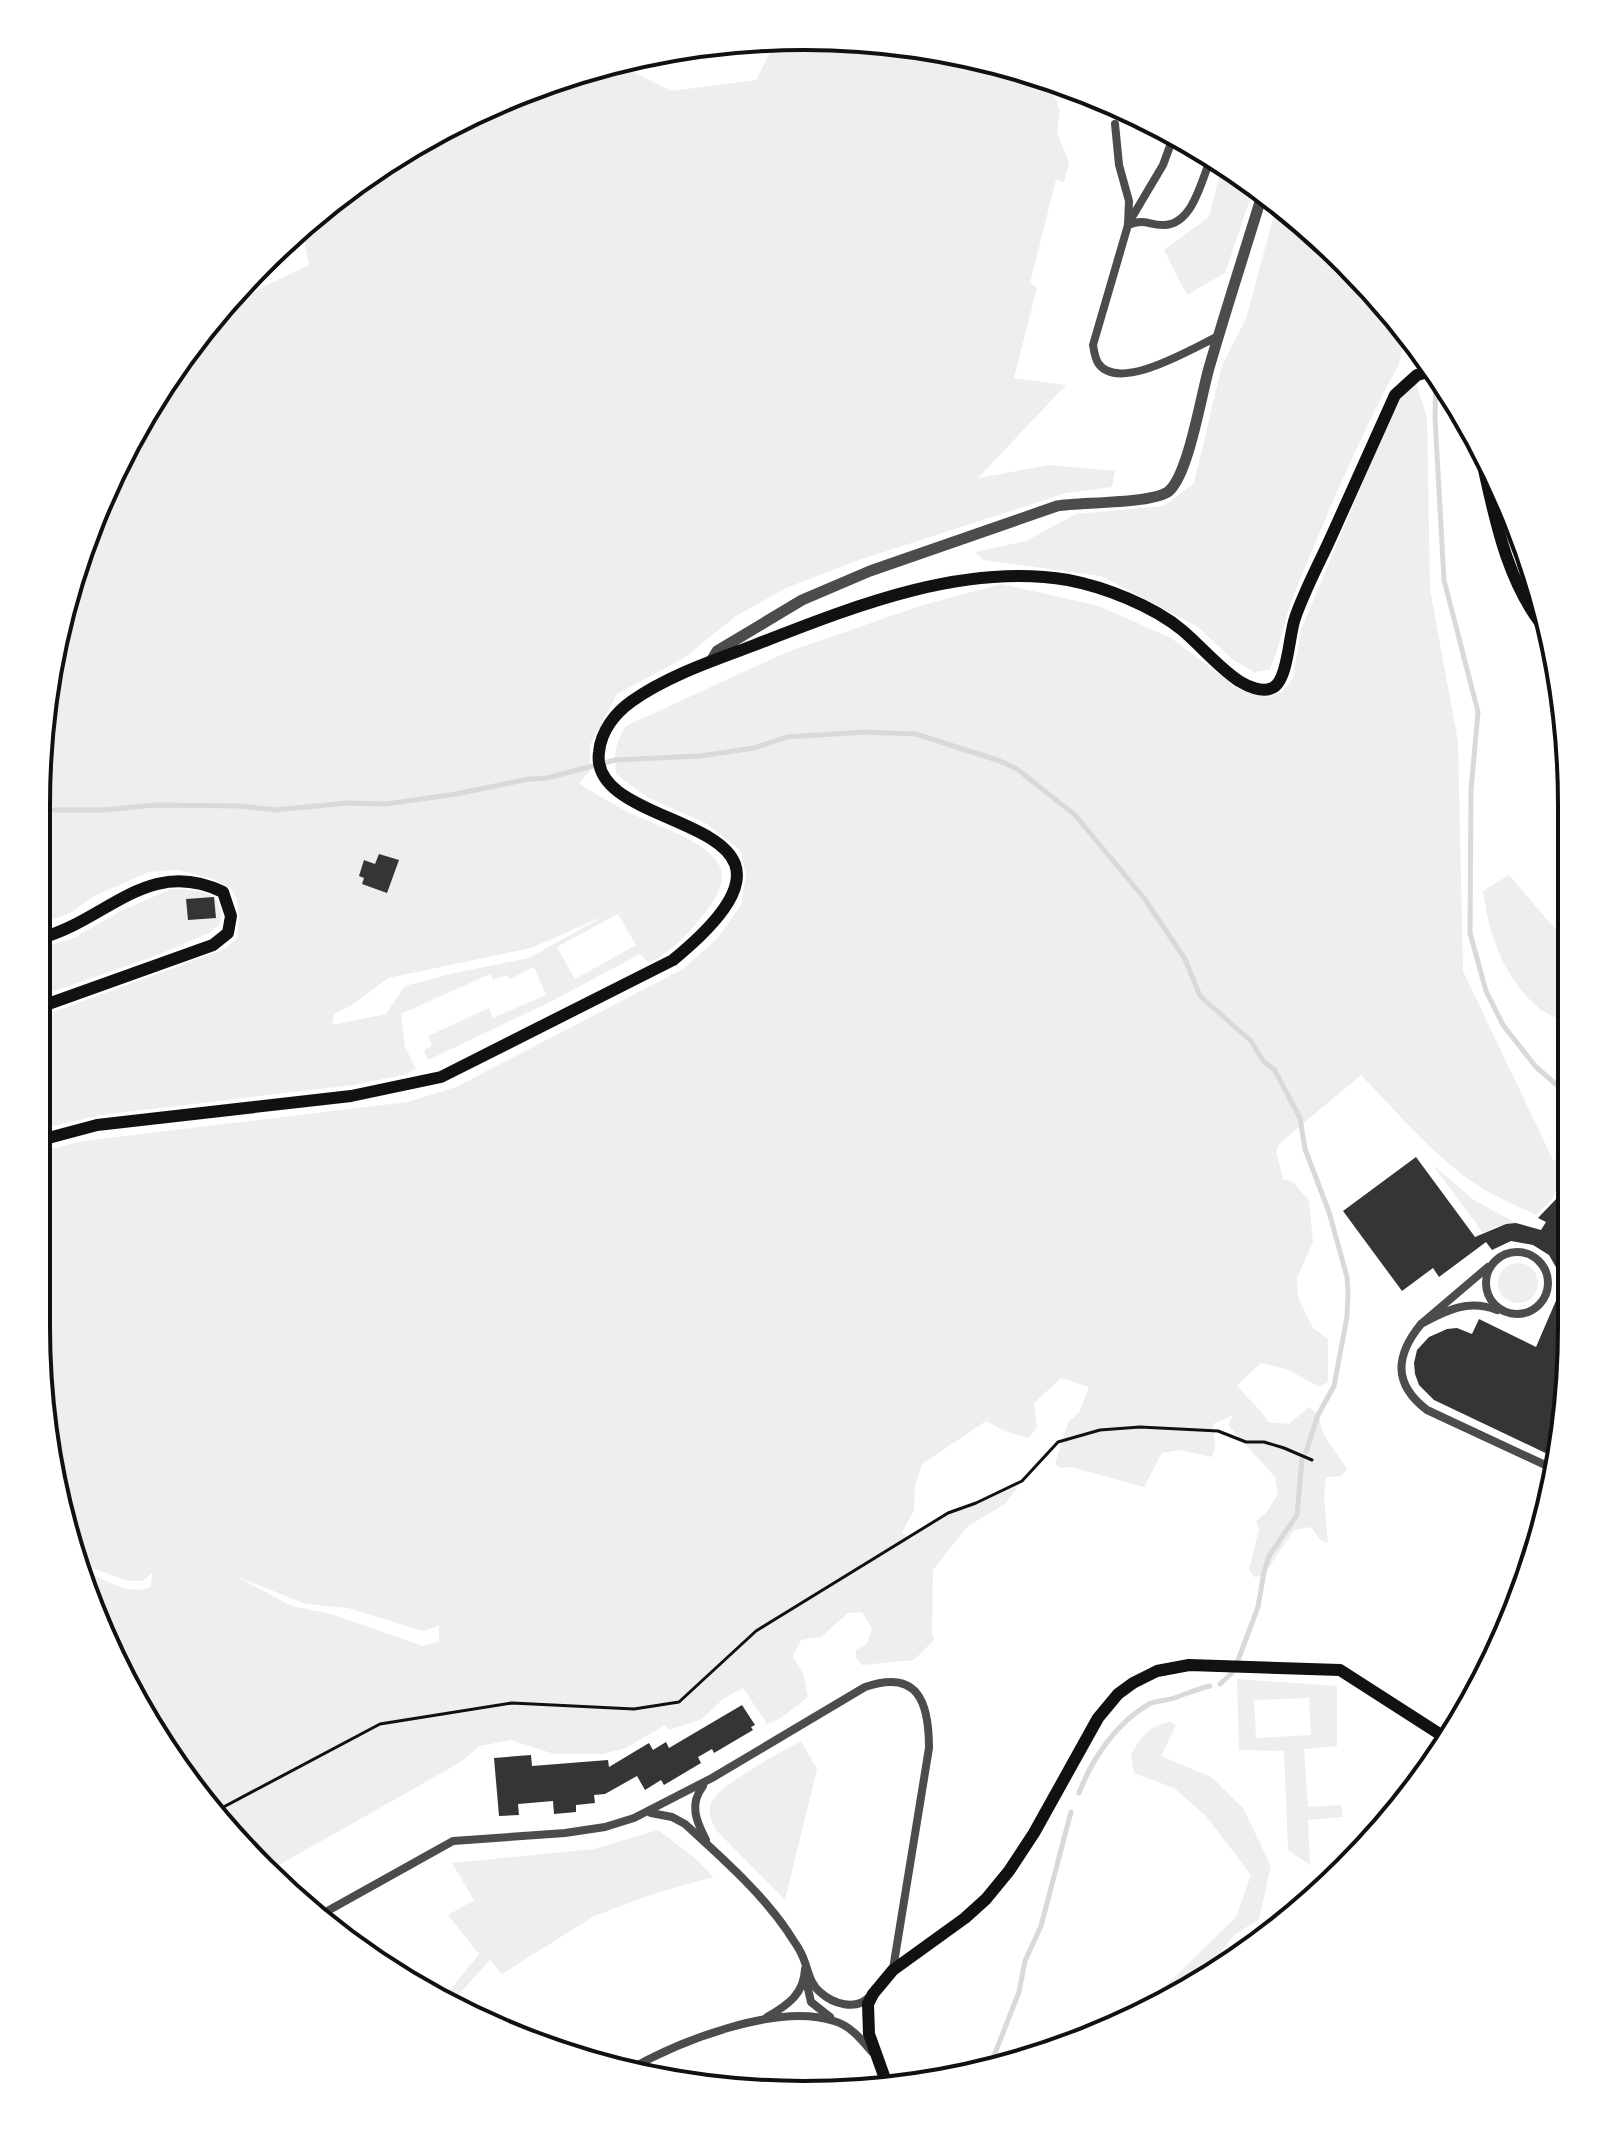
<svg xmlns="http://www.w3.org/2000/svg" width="1608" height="2131" font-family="Raleway,sans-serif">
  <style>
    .green { fill: #eee; fill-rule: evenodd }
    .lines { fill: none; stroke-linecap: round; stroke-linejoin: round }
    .stream { stroke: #d9d9d9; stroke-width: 5 }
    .building { fill: #353535 }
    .path { stroke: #111; stroke-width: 3 }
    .minor { stroke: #4c4c4c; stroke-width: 8 }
    .tertiary { stroke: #4c4c4c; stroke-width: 11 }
    .secondary { stroke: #111; stroke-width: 12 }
    .rim { fill: none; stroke: #111; stroke-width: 4 }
  </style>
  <rect width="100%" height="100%" fill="#fff"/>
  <g class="green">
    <path d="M 804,36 L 953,51 L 1047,79 L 1060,110 L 1057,132 L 1069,163 L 1064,182 L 1056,180 L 1030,283 L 1037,288 L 1014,378 L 1066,385 L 978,478 L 1049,465 L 1115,471 L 1112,487 L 1066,493 L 856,561 L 786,588 L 736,616 L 684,658 L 617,694 L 590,745 L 590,771 L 579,783 C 593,792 607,801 622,809 C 647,823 711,840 721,869 C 725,883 716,898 708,909 C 692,930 673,951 649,963 L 640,954 L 550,1002 L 428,1060 L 424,1050 L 432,1046 L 428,1036 L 489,1008 L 493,1018 L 546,995 L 534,967 L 510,979 L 507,975 L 493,980 L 490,974 L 401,1014 L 405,1047 L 416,1069 L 404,1075 L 353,1085 L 101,1115 L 37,1130 L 37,1018 L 225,949 L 237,938 L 239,919 L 237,899 L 230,888 L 213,879 L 178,870 L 149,872 L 94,896 L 72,912 L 37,926 L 38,754 L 62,605 L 115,465 L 194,337 L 230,303 L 309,265 L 303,235 L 377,166 L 510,95 L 615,63 L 671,91 L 756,80 L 777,39 ZM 618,914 L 636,945 L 575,979 L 557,947 ZM 604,916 L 529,958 L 450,974 L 405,986 L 386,1014 L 332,1025 L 334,1014 L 352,1005 L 388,978 L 531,948 Z"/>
    <path d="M 1223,161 L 1255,185 L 1225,273 L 1187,295 L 1164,250 L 1209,217 Z"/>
    <path d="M 1283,208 L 1347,261 L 1409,336 L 1405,338 L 1399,364 C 1359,438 1326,516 1294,594 C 1284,619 1281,647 1269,670 L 1254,672 L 1232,659 L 1198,627 L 1101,576 L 984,560 L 975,552 L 1026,541 L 1076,514 L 1164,506 L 1194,483 L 1222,365 L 1246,319 L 1275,211 Z"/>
    <path d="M 1416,382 L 1427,418 L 1430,589 L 1458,742 L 1463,971 L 1553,1160 L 1565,1165 L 1565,1169 L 1552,1199 L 1536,1215 C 1511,1203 1486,1193 1464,1176 C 1426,1147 1394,1109 1361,1075 L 1280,1143 L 1276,1151 L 1283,1179 L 1293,1182 L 1309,1201 L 1313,1242 L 1297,1278 L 1298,1297 L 1313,1328 L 1328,1339 L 1328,1382 L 1320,1387 L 1286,1369 L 1261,1363 L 1237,1385 C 1247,1399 1260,1407 1268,1422 L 1289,1424 L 1309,1407 L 1318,1415 L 1324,1435 L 1347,1469 L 1341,1476 L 1326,1477 L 1324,1497 L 1328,1543 L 1320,1540 L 1311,1527 L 1294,1530 L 1263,1576 L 1254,1577 L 1249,1570 L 1259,1529 L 1256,1521 L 1267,1512 L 1278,1494 L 1275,1477 L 1228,1425 L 1233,1415 L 1213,1424 L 1215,1446 L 1212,1457 L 1180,1450 L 1162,1453 L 1144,1487 L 1071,1467 L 1060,1468 L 1055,1464 L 1068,1422 L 1079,1413 L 1089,1387 L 1061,1378 L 1034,1403 L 1037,1427 L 1028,1438 L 1005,1431 L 986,1421 L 922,1464 L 915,1486 L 914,1510 L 902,1532 L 911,1539 L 936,1520 L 1022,1481 L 1005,1504 L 968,1526 L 933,1570 L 932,1632 L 934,1640 L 914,1660 L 862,1665 L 856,1658 L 856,1650 L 867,1644 L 872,1629 L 862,1612 L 848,1613 L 821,1637 L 801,1640 L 793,1656 L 804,1676 L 808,1697 L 781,1718 L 767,1724 L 743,1688 L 723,1699 L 702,1719 L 669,1730 L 665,1725 L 626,1748 L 603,1754 L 554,1754 L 511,1740 L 480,1746 L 459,1763 L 265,1873 L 261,1870 L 139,1711 L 80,1569 C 103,1578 127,1597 151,1587 L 152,1573 L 143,1581 L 128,1581 L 78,1563 L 62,1526 L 36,1327 L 36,1153 L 83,1141 L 408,1102 L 456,1087 L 683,969 L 716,940 L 741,905 L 746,875 L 740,850 L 707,824 L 647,797 L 616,774 C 614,754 615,743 626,726 L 787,652 L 923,605 L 1002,584 L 1099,606 L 1171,638 L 1242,691 L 1267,697 L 1282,692 L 1293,678 L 1301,630 L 1386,426 L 1401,394 ZM 233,1575 L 306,1604 L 348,1608 L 423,1631 L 439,1626 L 439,1641 L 423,1646 L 331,1614 L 292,1606 Z"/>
    <path d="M 1494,481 L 1531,557 L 1545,614 C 1515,579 1506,525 1494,481 Z"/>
    <path d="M 1509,875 L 1561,936 L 1565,938 L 1565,1020 C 1532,1015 1504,971 1494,940 C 1488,925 1486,907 1483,891 Z"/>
    <path d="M 171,889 C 196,890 228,890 220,924 L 209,933 L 155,956 L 37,997 L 37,949 L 74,938 L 119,912 Z"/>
    <path d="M 1433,1165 L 1474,1200 L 1516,1223 L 1495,1227 L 1483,1233 Z"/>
    <circle cx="1518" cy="1283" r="20"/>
    <path d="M 1237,1679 L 1337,1686 L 1337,1746 L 1304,1749 L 1308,1807 L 1341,1805 L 1343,1817 L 1308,1820 L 1310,1865 L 1288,1850 L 1284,1751 L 1239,1750 ZM 1309,1698 L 1311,1735 L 1256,1738 L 1254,1700 Z"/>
    <path d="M 1170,1722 L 1176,1725 L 1161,1756 L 1211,1777 L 1243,1808 L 1271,1866 L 1259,1919 L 1233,1936 L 1200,1981 L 1141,2010 L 1236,1917 L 1251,1875 L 1206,1816 L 1174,1788 L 1134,1773 L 1131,1754 C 1143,1736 1148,1726 1170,1722 Z"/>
    <path d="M 801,1741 L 817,1769 L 785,1900 L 716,1830 C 713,1823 708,1815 710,1806 C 714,1786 782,1752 801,1741 Z"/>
    <path d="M 658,1830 L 695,1858 L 713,1877 L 656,1893 L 594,1916 L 502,1974 L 490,1960 L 449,2005 L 442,2000 L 479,1954 L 448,1915 L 474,1900 L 452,1863 L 594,1849 Z"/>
  </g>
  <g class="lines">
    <g class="stream">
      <path d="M 1436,371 L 1435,418 L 1444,580 L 1478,712 L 1471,790 L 1470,933 L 1486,991 L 1503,1025 L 1536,1067 L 1565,1092"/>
      <path d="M 37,810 L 104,810 L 155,805 L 240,806 L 275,810 L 347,803 L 386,804 L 456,794 L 529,779 L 547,778 L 615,760 L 700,756 L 754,748 L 787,737 L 864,732 L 916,734 L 1000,761 L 1017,769 L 1075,815 L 1144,898 L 1185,959 L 1200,996 L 1251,1041 L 1264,1062 L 1274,1069 L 1300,1118 L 1305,1149 L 1329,1212 L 1347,1277 L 1348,1292 L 1347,1317 L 1334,1386 L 1318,1415 L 1306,1452"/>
      <path d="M 1220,1684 L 1234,1671 L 1258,1607 L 1264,1572 L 1269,1556 L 1297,1515 L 1302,1460"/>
      <path d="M 1079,1793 C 1092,1759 1116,1723 1149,1704 C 1156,1700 1166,1701 1174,1698 C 1186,1694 1197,1689 1210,1686"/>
      <path d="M 990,2066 L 1019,1992 L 1025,1961 L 1041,1926 L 1071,1812"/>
    </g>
  </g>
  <g class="building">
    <path d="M 379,854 L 399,860 L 387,893 L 362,884 L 364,878 L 359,876 L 364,860 L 375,864 Z"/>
    <path d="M 214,897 L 216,918 L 188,920 L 186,899 Z"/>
    <path d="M 1416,1157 L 1475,1237 L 1506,1224 L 1516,1223 L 1541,1230 L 1546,1222 L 1538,1218 L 1559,1196 L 1565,1183 L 1565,1233 L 1559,1238 L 1565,1247 L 1565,1428 L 1558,1459 L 1434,1400 L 1419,1385 L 1415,1374 L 1414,1363 L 1417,1350 L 1429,1337 L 1447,1329 L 1457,1328 L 1472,1334 L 1479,1319 L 1536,1347 L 1561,1289 L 1561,1276 L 1549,1255 L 1533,1245 L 1511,1241 L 1492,1250 L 1486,1242 L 1439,1277 L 1433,1268 L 1402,1291 L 1343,1211 Z"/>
    <path d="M 742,1705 L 755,1725 L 751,1727 L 753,1730 L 714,1753 L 712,1749 L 698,1757 L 701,1763 L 664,1785 L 661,1780 L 645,1790 L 637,1776 L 605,1794 L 594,1795 L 595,1803 L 576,1805 L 576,1812 L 554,1814 L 553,1801 L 518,1804 L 519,1815 L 499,1816 L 494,1758 L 531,1755 L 532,1766 L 608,1760 L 609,1767 L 649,1743 L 653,1750 L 666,1742 L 669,1748 Z"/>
  </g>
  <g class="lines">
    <path class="path" d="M 216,1811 L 380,1724 L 512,1703 L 634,1709 L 679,1702 L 756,1631 L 948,1513 L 976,1503 L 1022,1481 L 1058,1442 L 1100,1430 L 1140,1427 L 1218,1431 L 1246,1442 L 1264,1442 L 1284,1448 L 1312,1460"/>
    <g class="minor">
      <path d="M 1115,124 L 1119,165 L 1129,201 L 1128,225 L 1093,345 C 1094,351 1095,358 1098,363 C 1119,394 1194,347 1219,336"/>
      <path d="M 1128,224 L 1163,165 L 1174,135"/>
      <path d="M 1128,225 C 1146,218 1149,226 1165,225 C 1194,223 1202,178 1212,155"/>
      <circle cx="1517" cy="1283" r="31"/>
      <path d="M 1488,1267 L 1421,1324 C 1447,1310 1468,1299 1497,1310"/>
      <path d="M 1421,1324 C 1395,1356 1393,1384 1427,1410 L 1556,1470"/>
      <path d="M 703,1786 C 689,1804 696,1821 706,1840"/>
      <path d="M 651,1813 L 672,1817 L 685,1824 C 721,1857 760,1891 788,1932 C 792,1939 798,1946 801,1953 C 808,1966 808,1982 820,1992 C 833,2004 856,2011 869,1997"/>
      <path d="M 322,1914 L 453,1841 L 565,1833 L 605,1827 L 634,1818 L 712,1778 L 865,1687 C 918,1669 929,1702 929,1748 L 893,1969"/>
      <path d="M 806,1980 L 811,2002 L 830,2017"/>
      <path d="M 767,2017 C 788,2005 804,1994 805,1969"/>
      <path d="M 627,2071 C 677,2042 777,2002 834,2021 C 851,2026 861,2039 872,2052"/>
    </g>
    <path class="tertiary" d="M 711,661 L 717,651 L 802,600 L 870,571 L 1057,506 C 1081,502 1157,504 1170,490 C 1189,471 1201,396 1209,368 C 1226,309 1245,251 1263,192"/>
    <g class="secondary">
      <path d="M 1481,456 C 1494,515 1507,587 1549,633"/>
      <path d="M 37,1008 L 213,945 L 228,933 L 231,916 L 223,892 C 147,855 105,923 37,939"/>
      <path d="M 37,1141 L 97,1125 L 351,1096 L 441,1077 L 673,960 C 856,810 587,839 599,752 C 601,731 615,713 632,701 C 667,676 712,661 752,646 C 850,608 961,562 1068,580 C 1105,587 1153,606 1182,630 C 1201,646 1218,667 1239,681 C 1247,686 1262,693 1272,688 C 1288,682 1289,634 1295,618 C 1305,589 1320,562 1332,535 C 1353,489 1374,442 1395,395 L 1417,375 L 1436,370"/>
      <path d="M 888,2087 L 869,2034 L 868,2004 L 873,1994 L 893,1970 L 965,1918 L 986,1899 L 1009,1871 L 1034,1833 L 1098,1718 L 1118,1694 L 1133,1683 L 1157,1671 L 1189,1665 L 1340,1670 L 1449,1740"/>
    </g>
  </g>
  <path d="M0 0H1608V2131H0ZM804 50H804A754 754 0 0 1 1558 804V1327A754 754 0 0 1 804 2081H804A754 754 0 0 1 50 1327V804A754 754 0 0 1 804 50Z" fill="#fff" fill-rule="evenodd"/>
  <path class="rim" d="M804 50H804A754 754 0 0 1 1558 804V1327A754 754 0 0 1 804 2081H804A754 754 0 0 1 50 1327V804A754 754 0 0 1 804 50Z"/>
</svg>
